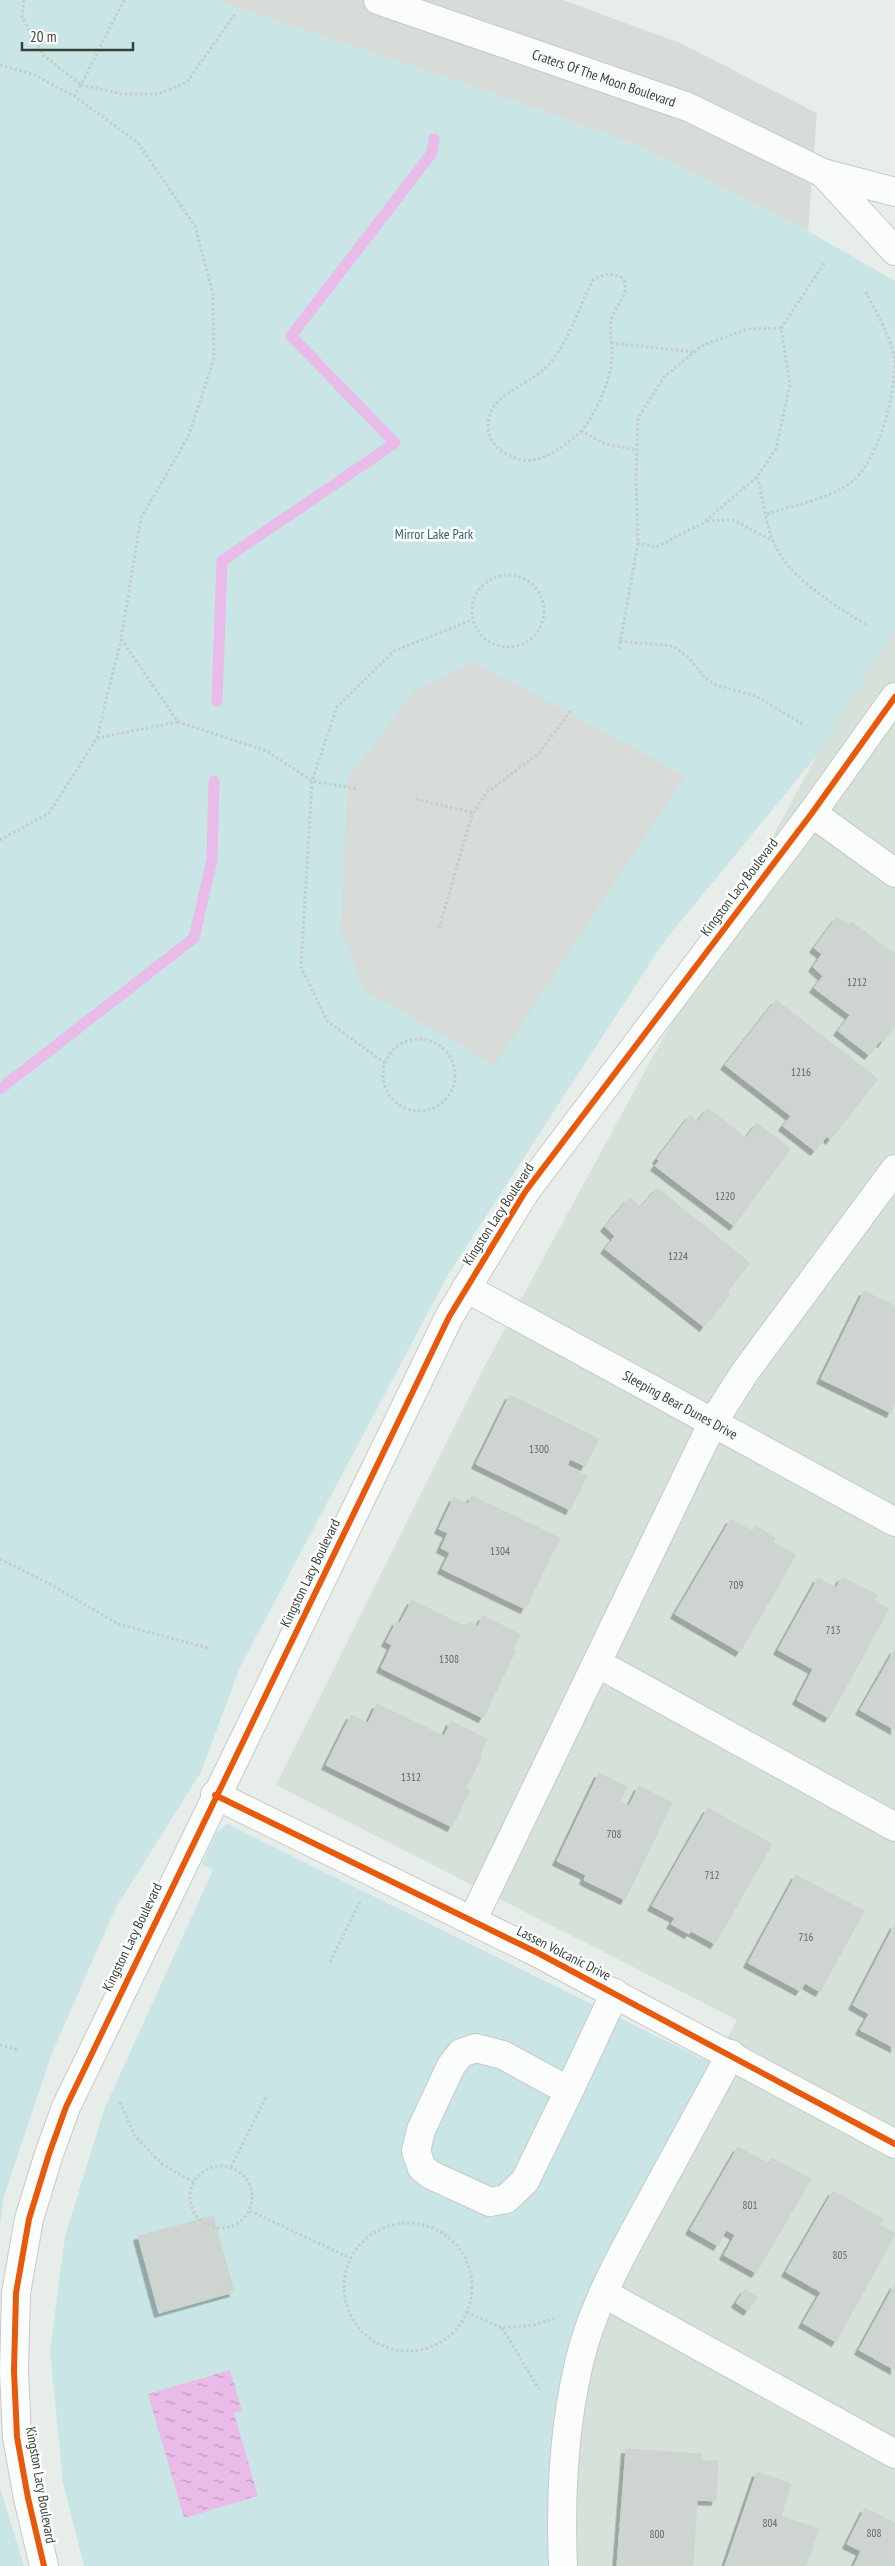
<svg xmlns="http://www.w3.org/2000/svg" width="895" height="2566" font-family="'PT Sans Narrow',sans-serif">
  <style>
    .residential { fill: #d5e1d9 }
    .green { fill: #c9e5e5 }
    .parking { fill: #d7dcd8 }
    .water { fill: url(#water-ripples) }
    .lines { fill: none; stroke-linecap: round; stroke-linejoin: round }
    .stream { stroke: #e8bbe8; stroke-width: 11 }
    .building { fill: #ced5d0; stroke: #cdd5cf; filter: url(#shadow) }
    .minor-casing { stroke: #c5cbc7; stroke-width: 30 }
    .path { stroke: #c6ccc8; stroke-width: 3; stroke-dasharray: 2.5 2.5; stroke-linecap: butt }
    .minor { stroke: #fbfcfc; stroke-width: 28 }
    .cycleway-casing { stroke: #fff; stroke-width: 9 }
    .cycleway { stroke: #e8590c; stroke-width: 6 }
    .labels { text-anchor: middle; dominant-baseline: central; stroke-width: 5; stroke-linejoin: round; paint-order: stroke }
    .number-label { font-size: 11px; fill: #5d6860 }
    .street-label { font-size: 14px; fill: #354238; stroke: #fff }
    .park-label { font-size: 14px; fill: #2e606e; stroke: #fff }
  </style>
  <defs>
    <pattern id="water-ripples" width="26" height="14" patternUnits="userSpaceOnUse" patternTransform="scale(1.25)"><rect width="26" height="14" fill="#e8bbe8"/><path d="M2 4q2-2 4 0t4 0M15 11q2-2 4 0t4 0" fill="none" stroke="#bd9abd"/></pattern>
    <filter id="shadow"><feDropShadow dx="-4.5" dy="4.5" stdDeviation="0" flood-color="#0004"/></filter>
  </defs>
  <rect width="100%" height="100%" fill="#e7ede9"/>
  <path class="residential" d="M 895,630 L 895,2566 L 557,2566 L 601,2269 L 737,2020 L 276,1785 L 482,1371 L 817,755 Z"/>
  <g class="green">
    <path d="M 0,0 L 214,0 L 490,92 L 632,143 L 808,231 L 895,281 L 895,630 L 817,755 L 663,943 L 448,1275 L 240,1667 L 201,1772 L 115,1909 L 52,2053 L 4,2196 L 0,2224 Z"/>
    <path d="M 227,1824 L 713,2064 L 601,2269 L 557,2566 L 84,2566 L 63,2483 L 50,2351 L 65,2236 L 104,2110 L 213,1870 L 202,1864 L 216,1833 Z"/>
    <path d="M 0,2488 L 24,2566 L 0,2566 Z"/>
  </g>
  <g class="parking">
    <path d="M 214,0 L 563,0 L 680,43 L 817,113 L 808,231 L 632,143 L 490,92 Z"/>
    <path d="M 474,662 L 685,776 L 495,1065 L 364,990 L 341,928 L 348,778 L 414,691 Z"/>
  </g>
  <path class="water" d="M 230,2370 L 242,2411 L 234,2413 L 258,2496 L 184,2518 L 148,2394 Z"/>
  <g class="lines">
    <g class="stream">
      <path d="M 217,701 L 222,561 L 395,443 L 291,336 L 432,153 L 434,139"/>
      <path d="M 0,1089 L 194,938 L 212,859 L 214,781"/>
    </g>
  </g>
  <g class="building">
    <path d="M 837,917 L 849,925 L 852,922 L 895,954 L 895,1026 L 882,1043 L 880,1041 L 869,1055 L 838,1031 L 850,1015 L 814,988 L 823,976 L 813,967 L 822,954 L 814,948 Z"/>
    <path d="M 776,1000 L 878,1079 L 830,1140 L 827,1136 L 815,1151 L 783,1126 L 791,1116 L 725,1065 Z"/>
    <path d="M 708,1108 L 746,1138 L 757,1123 L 790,1149 L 734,1226 L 655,1166 L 659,1161 L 657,1159 L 690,1115 L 697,1122 Z"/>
    <path d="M 657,1188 L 750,1263 L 727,1292 L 730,1294 L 704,1327 L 605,1249 L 615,1236 L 605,1227 L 629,1198 L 641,1207 Z"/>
    <path d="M 864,1291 L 895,1306 L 895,1404 L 891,1413 L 821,1379 Z"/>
    <path d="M 510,1395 L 599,1439 L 585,1466 L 570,1459 L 567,1466 L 587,1476 L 570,1510 L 476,1464 Z"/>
    <path d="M 472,1496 L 560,1538 L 525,1609 L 442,1569 L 450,1553 L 441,1548 L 448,1533 L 439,1529 L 454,1497 L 468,1504 Z"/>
    <path d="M 731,1519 L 753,1531 L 756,1526 L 775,1538 L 773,1542 L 796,1555 L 740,1652 L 675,1614 Z"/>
    <path d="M 842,1577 L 877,1595 L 874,1601 L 889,1609 L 829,1718 L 797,1700 L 813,1669 L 778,1650 L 818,1578 L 836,1588 Z"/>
    <path d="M 412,1600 L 464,1626 L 470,1622 L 478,1626 L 483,1616 L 520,1634 L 513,1649 L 516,1650 L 483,1718 L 381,1668 L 392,1645 L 386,1642 L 397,1621 L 400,1623 Z"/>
    <path d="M 895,1649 L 895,1730 L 860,1710 Z"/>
    <path d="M 377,1704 L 444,1736 L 451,1721 L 487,1739 L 480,1754 L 482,1756 L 466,1788 L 470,1790 L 452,1827 L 326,1765 L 351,1715 L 368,1723 Z"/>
    <path d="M 599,1773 L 627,1787 L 620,1801 L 629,1806 L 639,1786 L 672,1803 L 625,1900 L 584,1880 L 586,1875 L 557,1861 Z"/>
    <path d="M 708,1808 L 772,1844 L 715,1944 L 691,1931 L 689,1934 L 671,1924 L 675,1918 L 652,1906 Z"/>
    <path d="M 796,1875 L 864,1911 L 820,1992 L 805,1983 L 800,1991 L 748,1963 Z"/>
    <path d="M 895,1924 L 895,2048 L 860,2030 L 869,2014 L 853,2005 Z"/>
    <path d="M 738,2147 L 769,2164 L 772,2158 L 811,2179 L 756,2273 L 724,2255 L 735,2235 L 726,2230 L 718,2246 L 690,2230 Z"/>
    <path d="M 833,2191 L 883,2219 L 880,2225 L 895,2234 L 836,2342 L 803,2323 L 821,2292 L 786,2272 Z"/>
    <path d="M 213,2216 L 234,2292 L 159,2313 L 138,2236 Z"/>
    <path d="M 895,2284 L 895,2370 L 859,2350 Z"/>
    <path d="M 745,2289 L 757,2297 L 748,2311 L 736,2303 Z"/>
    <path d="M 626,2449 L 702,2454 L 701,2461 L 718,2461 L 716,2501 L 697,2500 L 693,2566 L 617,2566 Z"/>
    <path d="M 757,2472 L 791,2484 L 781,2516 L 819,2529 L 806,2566 L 725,2566 Z"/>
    <path d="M 865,2508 L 895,2523 L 895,2566 L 854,2566 L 861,2551 L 847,2544 Z"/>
  </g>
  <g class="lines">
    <defs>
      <g id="minor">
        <path id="s1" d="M 378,0 L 688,107 L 823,173"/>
        <path d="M 895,192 L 823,173 L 895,251"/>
        <path d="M 812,813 L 895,873"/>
        <path id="s2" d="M 466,1288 L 895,1522"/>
        <path d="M 597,1663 L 895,1827"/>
        <path d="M 215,1795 L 538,1953 L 895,2144"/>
        <path d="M 472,1921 L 713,1422 L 745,1372 L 895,1169"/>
        <path d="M 569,2091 L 503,2055 L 476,2048 L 461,2053 L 451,2066 L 421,2130 L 416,2151 L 422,2168 L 431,2175 L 490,2202 L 506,2199 L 525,2181 L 569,2091 L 615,1993"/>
        <path d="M 603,2293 L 895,2454"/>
        <path d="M 44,2566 L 28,2498 L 17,2437 L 14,2371 L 16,2293 L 29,2219 L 49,2154 L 66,2107 L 449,1317 L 525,1192 L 812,813 L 895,697"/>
        <path d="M 563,2566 C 560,2493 564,2415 584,2344 C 599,2294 626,2247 651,2201 C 678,2152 704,2103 731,2054"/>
      </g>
    </defs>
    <use href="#minor" class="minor-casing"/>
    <g class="path">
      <path d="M 24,0 L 22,17 L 43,55 L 81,85 L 74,96"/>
      <path d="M 124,0 L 81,85 L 123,94 L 158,94 L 187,82 L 235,14"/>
      <path d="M 0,65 L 35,75 L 74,96 L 138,143 L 195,226 L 213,294 L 214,358 L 189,435 L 141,518 L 121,639 L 178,722 L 267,751 L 312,781 L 359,789"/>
      <path d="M 781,328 L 825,262"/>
      <path d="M 611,343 L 694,352"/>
      <path d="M 582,431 C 565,445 539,468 515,458 C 504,454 491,445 489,433 C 481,394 529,388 549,364 C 570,340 578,308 593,280 C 605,273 610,273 623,278 C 630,295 618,302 612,317 C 609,328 611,337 612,348 C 613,379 599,406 582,431 L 602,443 L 637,450"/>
      <path d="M 757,477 C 763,497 765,521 773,541 C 789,579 835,605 868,626"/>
      <path d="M 767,514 C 794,505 825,500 849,484 C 879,462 895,396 895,360 C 891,336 875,311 865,290"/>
      <path d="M 707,521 L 733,520 L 773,541"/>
      <circle cx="508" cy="611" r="36"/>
      <path d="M 620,641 L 673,646 L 689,658 L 705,678 L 716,685 L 756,696 L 804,725"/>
      <path d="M 619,649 L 638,543 L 636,477 L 638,418 L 664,377 L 703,345 L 748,329 L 781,328 L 790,384 L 776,449 L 757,477 L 703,523 L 656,547 L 638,543"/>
      <path d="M 97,738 L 178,722"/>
      <path d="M 416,799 L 474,813"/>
      <path d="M 0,840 L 49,813 L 97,738 L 121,639"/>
      <path d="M 439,928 L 472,815 L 486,793 L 539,753 L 572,709"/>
      <circle cx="419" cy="1075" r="36"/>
      <path d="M 385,1063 L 327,1021 L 301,967 L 312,781 L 337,707 L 394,651 L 472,620"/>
      <path d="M 0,1559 L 50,1584 L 118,1624 L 208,1648"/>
      <path d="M 330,1962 L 360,1902"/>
      <path d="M 0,2045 L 19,2050"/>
      <path d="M 120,2102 L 135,2136 L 162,2164 L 193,2182"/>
      <circle cx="221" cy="2197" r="31"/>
      <path d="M 231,2167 L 266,2097"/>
      <path d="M 250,2211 L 350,2258"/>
      <circle cx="408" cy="2287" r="64"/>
      <path d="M 467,2312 L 502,2328 L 534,2325 L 556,2318"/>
      <path d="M 502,2328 L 539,2389"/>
    </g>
    <use href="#minor" class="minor"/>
    <defs>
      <g id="cycleway">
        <path d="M 215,1795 L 538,1953 L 895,2144"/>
        <path d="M 44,2566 L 28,2498 L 17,2437 L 14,2371 L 16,2293 L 29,2219 L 49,2154 L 66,2107 L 449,1317 L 525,1192 L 812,813 L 895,697"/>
      </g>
    </defs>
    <use href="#cycleway" class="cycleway-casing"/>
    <use href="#cycleway" class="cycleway"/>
  </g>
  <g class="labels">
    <g class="number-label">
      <text x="857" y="982">1212</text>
      <text x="801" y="1072">1216</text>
      <text x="725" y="1196">1220</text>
      <text x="678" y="1256">1224</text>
      <text x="539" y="1449">1300</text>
      <text x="500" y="1551">1304</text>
      <text x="736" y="1585">709</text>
      <text x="833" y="1630">713</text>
      <text x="449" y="1659">1308</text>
      <text x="411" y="1777">1312</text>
      <text x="614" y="1834">708</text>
      <text x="712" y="1875">712</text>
      <text x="806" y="1937">716</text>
      <text x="750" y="2205">801</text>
      <text x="840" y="2255">805</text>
      <text x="770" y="2523">804</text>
      <text x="874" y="2533">808</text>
      <text x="657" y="2534">800</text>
    </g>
    <g class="street-label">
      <text stroke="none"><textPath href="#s1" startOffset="239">Craters Of The Moon Boulevard</textPath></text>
      <text transform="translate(739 887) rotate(-53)">Kingston Lacy Boulevard</text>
      <text transform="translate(498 1214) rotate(-57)">Kingston Lacy Boulevard</text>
      <text stroke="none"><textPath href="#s2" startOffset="244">Sleeping Bear Dunes Drive</textPath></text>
      <text transform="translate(310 1573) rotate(-64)">Kingston Lacy Boulevard</text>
      <text transform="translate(132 1937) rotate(-64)">Kingston Lacy Boulevard</text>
      <text transform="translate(564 1953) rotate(27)">Lassen Volcanic Drive</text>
      <text transform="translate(41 2485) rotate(80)">Kingston Lacy Boulevard</text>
    </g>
    <g class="park-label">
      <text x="434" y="534">Mirror Lake Park</text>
    </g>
  </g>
  <path d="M22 42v8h111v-8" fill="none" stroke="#354238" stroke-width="2.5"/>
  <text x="30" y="42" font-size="15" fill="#354238" stroke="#ffffff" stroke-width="4" paint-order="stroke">20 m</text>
</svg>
